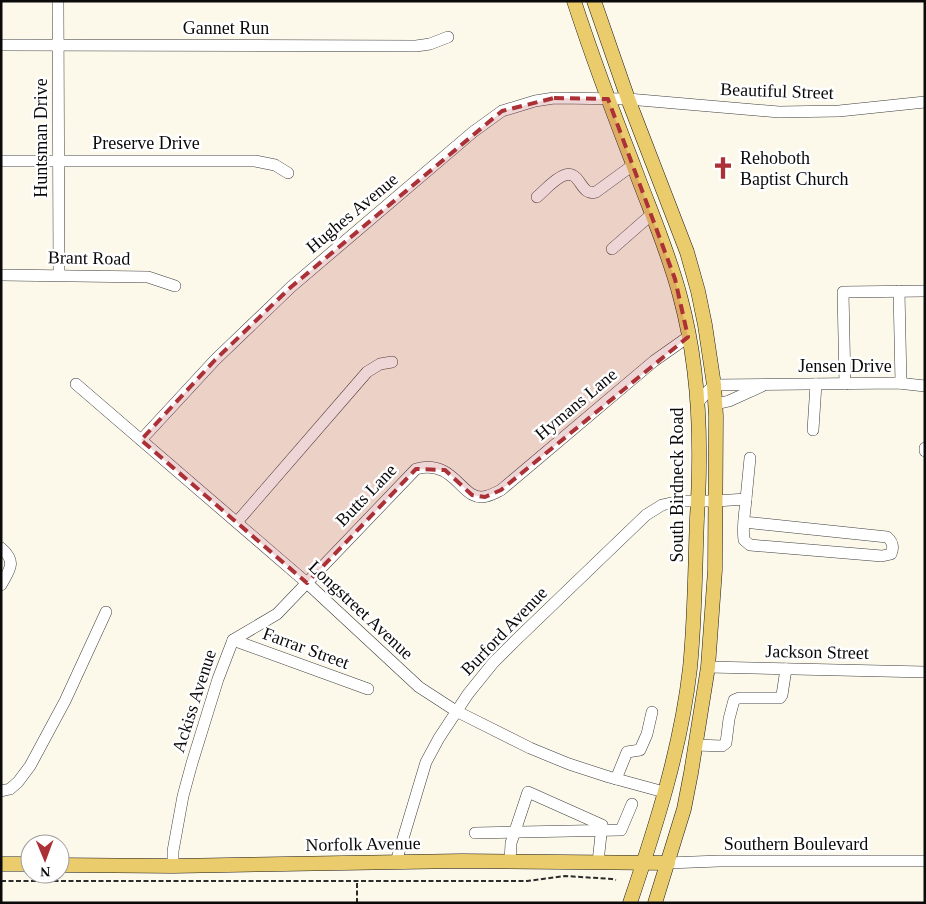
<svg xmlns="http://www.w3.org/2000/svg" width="926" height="904" font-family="Georgia,serif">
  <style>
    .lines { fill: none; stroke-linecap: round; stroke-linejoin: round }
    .minor-casing { stroke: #3d3d3d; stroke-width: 12 }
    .major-casing { stroke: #1b1b1b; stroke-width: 15 }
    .path { stroke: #2c2c2c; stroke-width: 2; stroke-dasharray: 5 2.5; stroke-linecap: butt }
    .minor { stroke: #fff; stroke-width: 11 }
    .major { stroke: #eacc6c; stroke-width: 14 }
    .marked { fill: #ab3137; fill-opacity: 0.2; stroke: #ab3137; stroke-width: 4; stroke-dasharray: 10 6; stroke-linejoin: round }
    .labels { text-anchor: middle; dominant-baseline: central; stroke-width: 5; stroke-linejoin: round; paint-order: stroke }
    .street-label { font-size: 18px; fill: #0a0a0a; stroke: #fff }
    .poi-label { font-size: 18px; fill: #0a0a0a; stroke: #fff; text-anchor: start }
  </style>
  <rect width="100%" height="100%" fill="#fdf9ea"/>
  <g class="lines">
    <defs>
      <g id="minor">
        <path d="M 58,1 L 59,275"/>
        <path d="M 1,45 L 416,46 L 430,44 L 448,37"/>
        <path d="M 1,161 L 255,161 L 275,165 L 288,173"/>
        <path d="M 537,197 C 545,190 555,178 565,175 C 581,170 580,197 596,192 L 633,165"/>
        <path d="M 612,249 L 652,214"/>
        <path d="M 1,275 L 148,277 L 175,286"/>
        <path d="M 899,291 L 901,383"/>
        <path d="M 76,384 L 307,583 L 419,687 L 456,711 L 530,748 L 569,764 L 609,777 L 664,792"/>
        <path d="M 845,384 L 843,292 L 925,291"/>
        <path d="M 697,404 L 706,393 L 714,385 L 898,383 L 925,386"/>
        <path d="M 716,404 L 729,401 L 762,386"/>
        <path d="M 813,430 L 816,384"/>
        <path d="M 141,440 L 215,360 L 291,287 L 473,132 L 502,111 L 535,101 L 554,98 L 628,99 L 779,112 L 839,111 L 925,102"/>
        <path d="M 925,451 L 925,448"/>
        <path d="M 237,522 L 367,372 L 380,364 L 392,362"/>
        <path d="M 744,522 L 887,537 C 893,542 894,547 891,554 L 882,556 L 750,545 L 744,540 C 742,526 745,512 746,499"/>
        <path d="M 1,548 C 17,562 10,569 1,585"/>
        <path d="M 233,640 L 368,689"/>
        <path d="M 708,667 L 925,672"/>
        <path d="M 696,745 L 722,746 L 726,743 L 729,719 L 734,700 L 739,698 L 780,698 L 782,695 L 786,669"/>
        <path d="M 616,779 L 627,752 L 640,750 L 647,734 L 652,712"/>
        <path d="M 1,791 L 10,789 L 18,782 L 30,766 L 65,701 L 106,612"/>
        <path d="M 475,833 L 621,830 L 632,804"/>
        <path d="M 396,862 L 426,762 L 439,738 L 468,694 L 493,663 L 516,640 L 646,515 L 662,505 L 680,501 L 716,501 L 746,499 L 750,458"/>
        <path d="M 510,862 L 511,843 L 528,792 L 602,825 L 598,862"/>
        <path d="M 668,863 L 719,861 L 925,861"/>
        <path d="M 173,866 L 173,851 L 183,796 L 192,763 L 218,679 L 233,640 L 277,614 L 416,469 C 457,458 461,504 487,496 C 492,495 497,492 501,490 L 654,361 L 688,337"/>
      </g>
      <g id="major">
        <path d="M 574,1 C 592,56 612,110 633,164 C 649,208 668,250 680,296 C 695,351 700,410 699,467 C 699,484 698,501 697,518 C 695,568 695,618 690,668 C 681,748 656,826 630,903"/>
        <path d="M 594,1 L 628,99 L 687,252 L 698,291 L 705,325 L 714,385 L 716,416 L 715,570 L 708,667 L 691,773 L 684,809 L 655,903"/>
        <path d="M 1,864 L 30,864"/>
        <path d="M 60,865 L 173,866 L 462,861 L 668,863"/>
      </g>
    </defs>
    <use href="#minor" class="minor-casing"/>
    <use href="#major" class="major-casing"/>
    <g class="path">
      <path d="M 1,881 L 527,881 L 565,876 L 612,879 L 616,880"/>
      <path d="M 357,903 L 357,881"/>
    </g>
    <use href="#minor" class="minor"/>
    <use href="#major" class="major"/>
  </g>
  <path class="marked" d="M 554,98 L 608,99 L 675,279 L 688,337 L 501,490 L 485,497 L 472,495 L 445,470 L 416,469 L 307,583 L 141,440 L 215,360 L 291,287 L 502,111 Z"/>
  <defs>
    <symbol id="church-bare" viewBox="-9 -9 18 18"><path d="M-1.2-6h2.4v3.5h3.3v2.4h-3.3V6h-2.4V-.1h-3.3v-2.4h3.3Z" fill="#ab3137" stroke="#fff" stroke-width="2.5" paint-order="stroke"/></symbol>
  </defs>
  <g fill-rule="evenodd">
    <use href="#church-bare" x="707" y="152" width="32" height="32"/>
  </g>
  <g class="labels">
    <g class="street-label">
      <text x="226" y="28">Gannet Run</text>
      <text transform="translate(777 91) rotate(2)">Beautiful Street</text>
      <text transform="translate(41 138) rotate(-90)">Huntsman Drive</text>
      <text x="146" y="143">Preserve Drive</text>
      <text transform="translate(352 213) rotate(-40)">Hughes Avenue</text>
      <text transform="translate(89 258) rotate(1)">Brant Road</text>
      <text x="845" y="366">Jensen Drive</text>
      <text transform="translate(576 404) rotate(-40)">Hymans Lane</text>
      <text transform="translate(677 485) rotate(-90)">South Birdneck Road</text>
      <text transform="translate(366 495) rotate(-46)">Butts Lane</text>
      <text transform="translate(361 610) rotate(43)">Longstreet Avenue</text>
      <text transform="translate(504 631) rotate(-46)">Burford Avenue</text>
      <text transform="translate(306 648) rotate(20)">Farrar Street</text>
      <text transform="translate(817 652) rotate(1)">Jackson Street</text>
      <text transform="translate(194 701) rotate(-72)">Ackiss Avenue</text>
      <text transform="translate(363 844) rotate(-1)">Norfolk Avenue</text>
      <text x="796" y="844">Southern Boulevard</text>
    </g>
    <g class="poi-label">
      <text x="740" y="158">Rehoboth<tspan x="740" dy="21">Baptist Church</tspan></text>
    </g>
  </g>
  <rect width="926" height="904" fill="none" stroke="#0a0a0a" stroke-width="5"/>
  <g transform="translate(45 859) rotate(179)"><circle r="24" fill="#ffffff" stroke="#9d9d9d"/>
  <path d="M0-4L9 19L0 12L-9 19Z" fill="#ab3137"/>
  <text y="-8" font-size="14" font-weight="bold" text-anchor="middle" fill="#0a0a0a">N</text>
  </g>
</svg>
